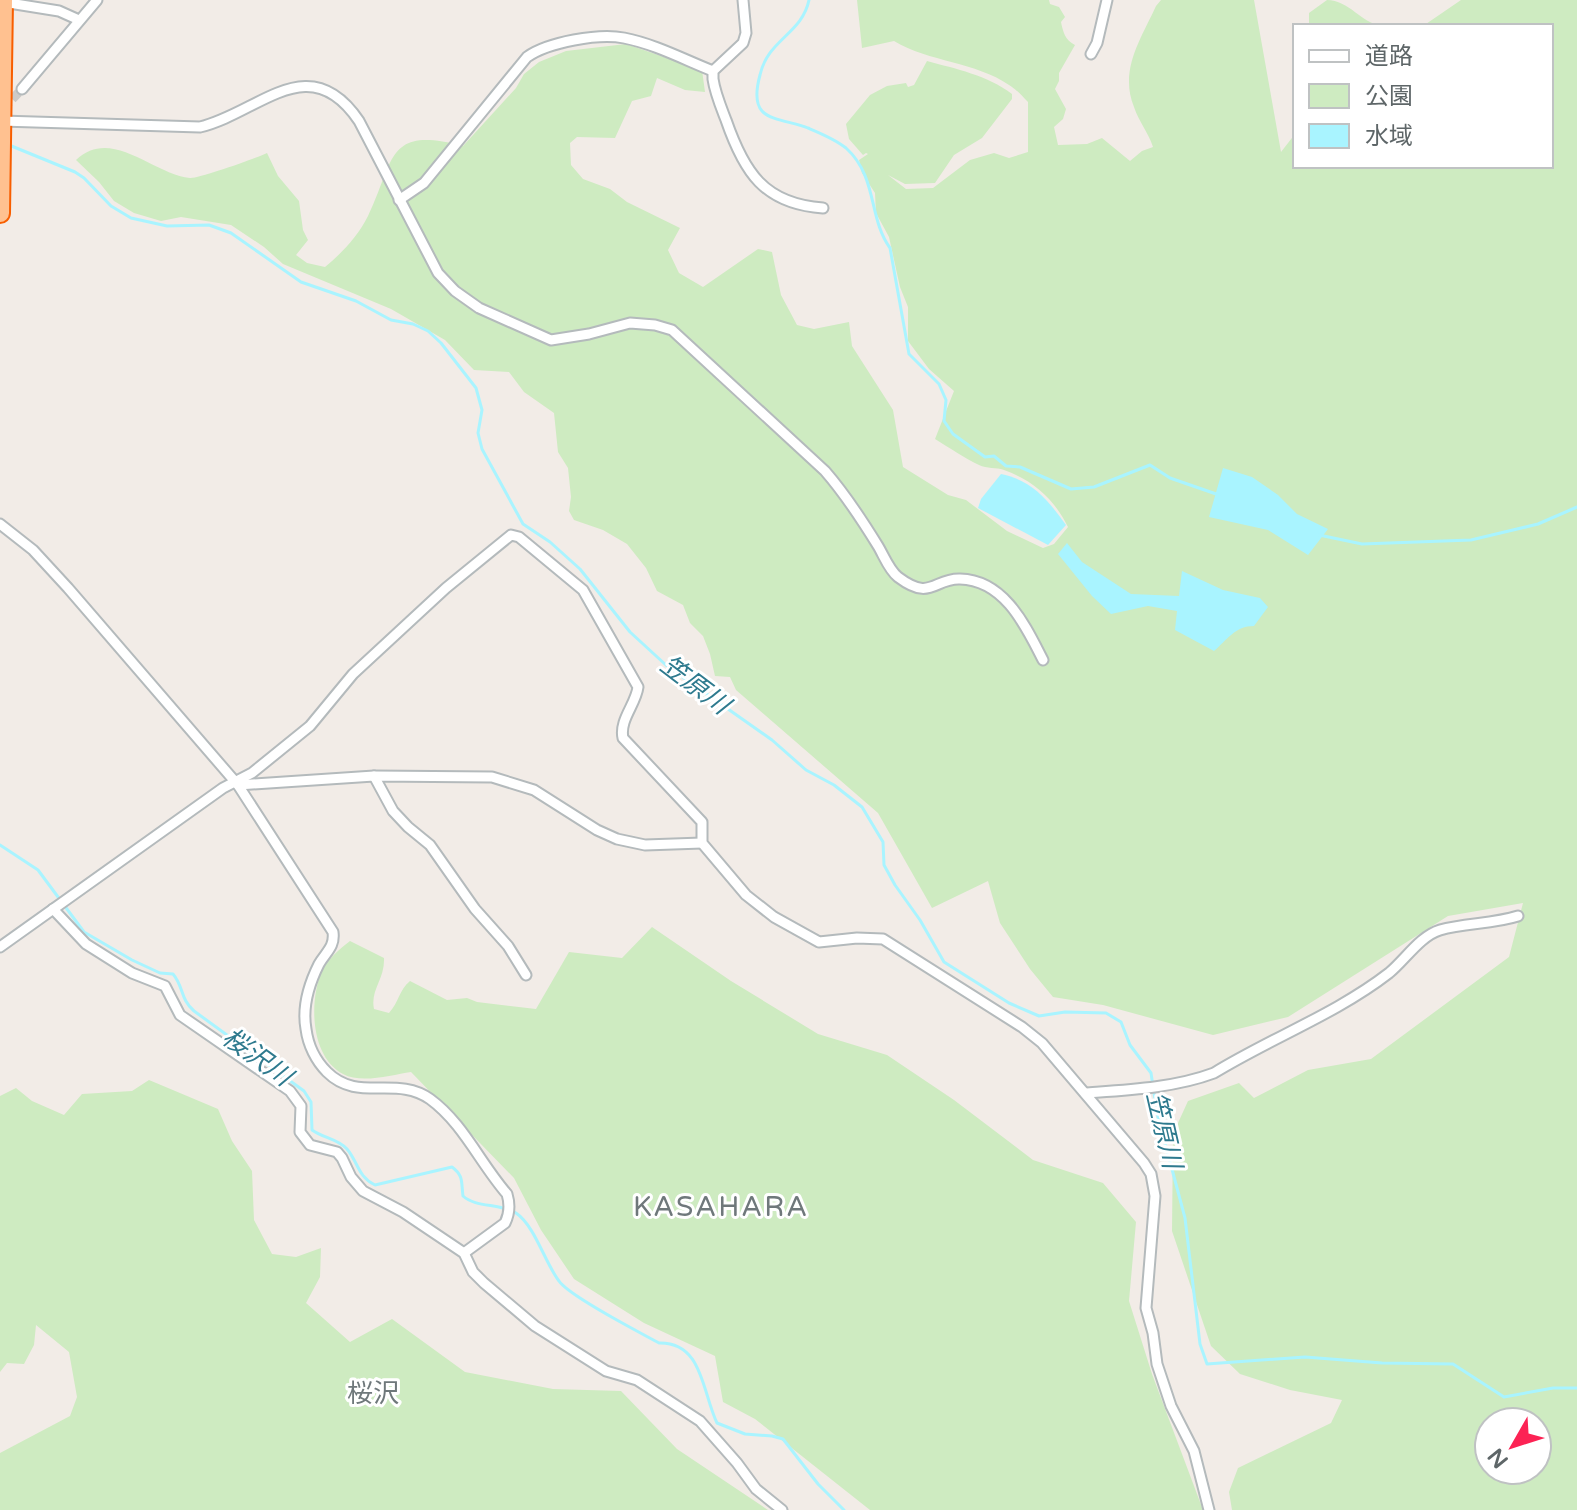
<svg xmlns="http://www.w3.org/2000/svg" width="1577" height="1510" font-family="'Varela Round','Noto Sans JP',sans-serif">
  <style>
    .green { fill: #ceebc1; fill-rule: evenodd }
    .water { fill: #a9f4ff }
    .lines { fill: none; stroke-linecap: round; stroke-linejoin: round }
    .stream { stroke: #a9f4ff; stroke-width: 3 }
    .street-tunnel { stroke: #cdcac7; stroke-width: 9; stroke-dasharray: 9 4.5; stroke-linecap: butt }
    .street-casing { stroke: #b4babc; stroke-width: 13 }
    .highway-casing { stroke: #f85e00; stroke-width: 22 }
    .street { stroke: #fff; stroke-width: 9 }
    .highway { stroke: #ffc190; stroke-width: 18 }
    .labels { text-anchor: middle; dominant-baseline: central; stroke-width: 6; stroke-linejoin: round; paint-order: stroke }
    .water-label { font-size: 26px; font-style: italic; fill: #2e7a8e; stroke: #fff }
    .neighbourhood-label { font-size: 26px; fill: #6f787b; stroke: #fff }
    .quarter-label { font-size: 28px; letter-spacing: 2px; fill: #6f787b; stroke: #fff }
  </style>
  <rect width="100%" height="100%" fill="#f2ece7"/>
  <g class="green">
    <path d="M 857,0 L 1049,0 L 1050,4 L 1059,7 L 1065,17 L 1061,22 C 1063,32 1065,40 1075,45 L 1059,73 L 1059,81 L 1055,89 L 1066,109 L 1063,119 L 1054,127 L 1058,145 L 1087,144 L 1102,138 L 1130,161 L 1142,151 L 1153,147 C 1148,132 1139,122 1134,107 C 1119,70 1141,39 1156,6 L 1161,0 L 1254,0 L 1281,152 L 1295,134 L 1295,166 L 1551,166 L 1551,26 L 1423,26 L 1461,0 L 1577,0 L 1577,1510 L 1232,1510 L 1229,1492 L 1238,1468 L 1331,1423 L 1342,1400 L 1290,1390 L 1240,1374 L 1211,1346 L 1172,1231 L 1173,1134 L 1188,1101 L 1239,1083 L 1254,1098 L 1308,1070 L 1371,1059 L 1509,957 L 1523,903 L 1448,916 L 1288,1017 L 1213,1035 L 1103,1005 L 1053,997 L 1030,969 L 1000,923 L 988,881 L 932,908 L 878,813 L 736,690 L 730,677 L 715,676 L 710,654 L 703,636 L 690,623 L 683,605 L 657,591 L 646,568 L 627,544 L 603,530 L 574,520 L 569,511 L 571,497 L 568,468 L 558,452 L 554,413 L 524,392 L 509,372 L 474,370 L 445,340 L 391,309 L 283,264 L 264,247 L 231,225 L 181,217 L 161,221 L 134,213 L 114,201 L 99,182 L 76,160 C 111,126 153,174 190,178 C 198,179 257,158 267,153 L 278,176 L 299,201 L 303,230 L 308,240 L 296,255 L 307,263 L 325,267 C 342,253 358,236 368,216 C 395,161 385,125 463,146 L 516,88 L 524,74 L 539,62 L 566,51 L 626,44 L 702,70 L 705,92 L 685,90 L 657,78 L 651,96 L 632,101 L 615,138 L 577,137 L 570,143 L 571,165 L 583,179 L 610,189 L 627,202 L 680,228 L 668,250 L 679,273 L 703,287 L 758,249 L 772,252 L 781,295 L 797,325 L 814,329 L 849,322 L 852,346 L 893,410 L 903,467 L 948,495 L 966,500 L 1007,531 L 1043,548 L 1054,544 L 1068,527 C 1054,499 1034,481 1004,470 C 996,467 987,469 979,465 C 964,458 950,448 935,439 L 954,391 L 929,369 L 908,341 L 908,307 L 900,287 L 889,237 L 876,213 L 875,193 L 862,173 L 859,160 L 868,154 L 866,153 L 863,155 L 849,139 L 846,124 L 870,95 L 887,86 L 906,83 L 908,87 L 914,85 L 927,61 C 956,69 987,75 1012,94 L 1012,99 L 982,138 L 954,155 L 935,183 L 905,184 L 888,175 L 906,189 L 933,188 L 970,160 L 994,153 L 1009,158 L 1028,152 L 1028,102 C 1022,96 1016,89 1009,85 C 976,62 929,62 894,41 L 862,48 ZM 1489,1422 L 1537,1422 L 1537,1470 L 1489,1470 Z"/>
    <path d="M 1327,0 C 1349,0 1361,23 1382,26 L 1309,26 L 1309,13 Z"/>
    <path d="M 652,927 L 731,981 L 818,1034 L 887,1055 L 954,1100 L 1033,1160 L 1103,1183 L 1136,1222 L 1129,1301 L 1152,1374 L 1203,1510 L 870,1510 L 755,1419 L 723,1402 L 715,1356 L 644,1323 L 574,1279 L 541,1230 L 514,1178 L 411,1072 C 392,1075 361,1084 343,1074 C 311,1057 309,1004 321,973 C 327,960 338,950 350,941 L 384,958 C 385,979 370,990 374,1009 L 389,1013 C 399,1002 399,990 410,981 L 447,1000 L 467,998 L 477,1002 L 536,1009 L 569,952 L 622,958 Z"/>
    <path d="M 149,1080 L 218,1109 L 232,1141 L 252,1171 L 254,1220 L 272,1254 L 296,1257 L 321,1248 L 320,1277 L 306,1303 L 350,1342 L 392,1319 L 465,1372 L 553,1389 L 621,1391 L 677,1449 L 768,1510 L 0,1510 L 0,1453 L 70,1416 L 77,1397 L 69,1352 L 36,1325 L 34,1345 L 24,1364 L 7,1363 L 0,1372 L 0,1096 L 16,1088 L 32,1101 L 64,1115 L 82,1094 L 132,1091 Z"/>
  </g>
  <g class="water">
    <path d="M 1223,468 L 1252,477 L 1278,495 L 1297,514 L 1328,529 L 1308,555 L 1268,530 L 1209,517 Z"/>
    <path d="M 1001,474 C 1032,480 1048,500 1066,525 L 1048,545 L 978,508 L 981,499 Z"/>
    <path d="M 1067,543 L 1082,562 L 1131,594 L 1179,596 L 1182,571 L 1223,590 L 1260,598 L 1268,607 L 1254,626 C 1235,626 1227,640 1214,651 L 1175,630 L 1177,611 L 1148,606 L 1111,614 L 1092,596 L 1058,554 Z"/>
  </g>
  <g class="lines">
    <g class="stream">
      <path d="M 809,0 C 802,34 768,39 760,75 C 757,86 754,102 762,111 C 771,121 795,122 808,128 C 820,133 835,139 846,148 C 878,177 868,218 890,248 L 909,354 L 939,384 L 946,400 L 944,421 L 953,434 L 985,457 L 994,456 L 1006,466 L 1020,467 L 1071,489 L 1094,487 L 1150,465 L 1170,478 L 1219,495"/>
      <path d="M 9,145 L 75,172 L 84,178 L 111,206 L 131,218 L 167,226 L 209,225 L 231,233 L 301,282 L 356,301 L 391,320 L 413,324 L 428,331 L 441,343 L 476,388 L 482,410 L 478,433 L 482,449 L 523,524 L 550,542 L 580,569 L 630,632 L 667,666 L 772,740 L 806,770 L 834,785 L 862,807 L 883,842 L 884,865 L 895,885 L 920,920 L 944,962 L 1009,1003 L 1039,1016 L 1065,1012 L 1106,1013 L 1121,1022 L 1130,1045 L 1151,1073 L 1157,1113 L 1185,1218 L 1200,1344 L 1207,1364 L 1305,1357 L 1382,1363 L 1453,1364 L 1504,1397 L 1553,1388 L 1577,1388"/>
      <path d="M 1319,535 L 1362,544 L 1471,540 L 1538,524 L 1577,507"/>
      <path d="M 0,845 L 38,870 L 84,932 L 132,960 L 160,973 L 173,974 C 184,987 180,999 194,1011 L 304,1091 L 311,1102 L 312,1130 C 323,1138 338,1139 347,1149 C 358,1162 358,1177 375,1185 L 452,1167 C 464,1176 461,1182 463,1196 C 476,1208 500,1203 516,1213 C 535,1226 545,1263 559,1281 C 569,1296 639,1332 659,1343 C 703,1342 702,1392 717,1423 L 745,1434 L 772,1436 L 783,1439 L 818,1484 L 844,1510"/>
    </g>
    <path class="street-tunnel" d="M 3,109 L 22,89"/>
    <defs>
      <g id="street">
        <path d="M 743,0 L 746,33 L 743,43 L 713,71 L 713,79 C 715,93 721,107 726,120 C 744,172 764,204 823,208"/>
        <path d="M 3,2 L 59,11 L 79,20"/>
        <path d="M 1091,54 L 1097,43 L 1107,0"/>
        <path d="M 22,89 L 97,0"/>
        <path d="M 1,121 L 200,127 C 259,113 309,47 359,121 L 438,273 L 455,291 L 479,308 L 551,340 L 589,334 L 630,323 L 655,325 L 672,330 L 825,471 C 845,494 862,520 878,546 C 884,556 889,570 898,577 C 931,602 934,578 960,579 C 1005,580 1026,627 1043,660"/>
        <path d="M 399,200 L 424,183 L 527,57 C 548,42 599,33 624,38 C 655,44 685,60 713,71"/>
        <path d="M 0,524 L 33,550 L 68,588 L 238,785 L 333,932 C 335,947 326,952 319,964 C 309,984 302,1007 306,1029 C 308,1045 316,1061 327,1072 C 358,1103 396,1075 430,1099 C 463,1123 480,1163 507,1194 C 510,1204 510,1213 505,1223 L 464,1253"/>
        <path d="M 374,776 L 393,811 L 408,827 L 430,845 L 475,909 L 508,946 L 526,975"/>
        <path d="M 238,785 L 374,776 L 492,777 L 534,790 L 597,830 L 617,839 L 645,845 L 702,843"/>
        <path d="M 53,909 L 86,944 L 132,973 L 165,986 L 180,1015 L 290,1091 L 301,1106 L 300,1132 L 310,1145 L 337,1152 L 342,1158 L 351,1177 L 363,1191 L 403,1212 L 464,1253 L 473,1272 L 484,1283 L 535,1326 L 606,1371 L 637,1380 L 700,1421 L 737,1463 L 756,1489 L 782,1510"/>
        <path d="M 0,947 L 223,788 L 252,773 L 310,726 L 353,674 L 446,588 L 511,535 L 519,537 L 583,590 L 638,687 C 636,704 619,720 623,738 L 702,822 L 702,843 L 746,895 L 774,917 L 819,942 L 857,938 L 883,939 L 1022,1027 L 1042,1043 L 1144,1163 L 1151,1174 L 1155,1196 L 1146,1308 L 1153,1333 L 1157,1364 L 1171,1406 L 1194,1451 L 1209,1510"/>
        <path d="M 1085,1093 C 1127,1090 1174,1088 1214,1073 C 1271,1038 1336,1014 1389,973 C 1405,960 1420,936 1440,930 C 1465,923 1493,924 1518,916"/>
      </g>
      <path id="highway" d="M 0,213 L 3,0"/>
    </defs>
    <use href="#street" class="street-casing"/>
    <use href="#highway" class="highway-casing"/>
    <use href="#street" class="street"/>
    <use href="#highway" class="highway"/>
  </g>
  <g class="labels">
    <g class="water-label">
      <text transform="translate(695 685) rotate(37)">笠原川</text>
      <text transform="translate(257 1057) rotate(36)">桜沢川</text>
      <text transform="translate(1164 1130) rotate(77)">笠原川</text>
    </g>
    <g class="neighbourhood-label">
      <text x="373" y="1393">桜沢</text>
    </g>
    <g class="quarter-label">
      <text x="721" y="1207">KASAHARA</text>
    </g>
  </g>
  <rect x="1293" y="24" width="260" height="144" fill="#ffffff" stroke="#bfc2c3" stroke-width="2"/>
  <rect x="1309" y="50" width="40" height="12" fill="#ffffff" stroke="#bfc2c3" stroke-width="2"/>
  <text x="1365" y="64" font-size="24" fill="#5e6668">道路</text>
  <rect x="1309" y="84" width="40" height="24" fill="#ceebc1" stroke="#bfc2c3" stroke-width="2"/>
  <text x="1365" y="104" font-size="24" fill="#5e6668">公園</text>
  <rect x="1309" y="124" width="40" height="24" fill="#a9f4ff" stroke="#bfc2c3" stroke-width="2"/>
  <text x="1365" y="144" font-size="24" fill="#5e6668">水域</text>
  <g transform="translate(1513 1446) rotate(231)"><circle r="38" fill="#ffffff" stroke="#bfc2c3" stroke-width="2"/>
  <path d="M0-6L14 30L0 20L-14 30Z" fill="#fc2354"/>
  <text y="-12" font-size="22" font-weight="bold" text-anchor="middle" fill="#5e6668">N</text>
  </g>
</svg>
